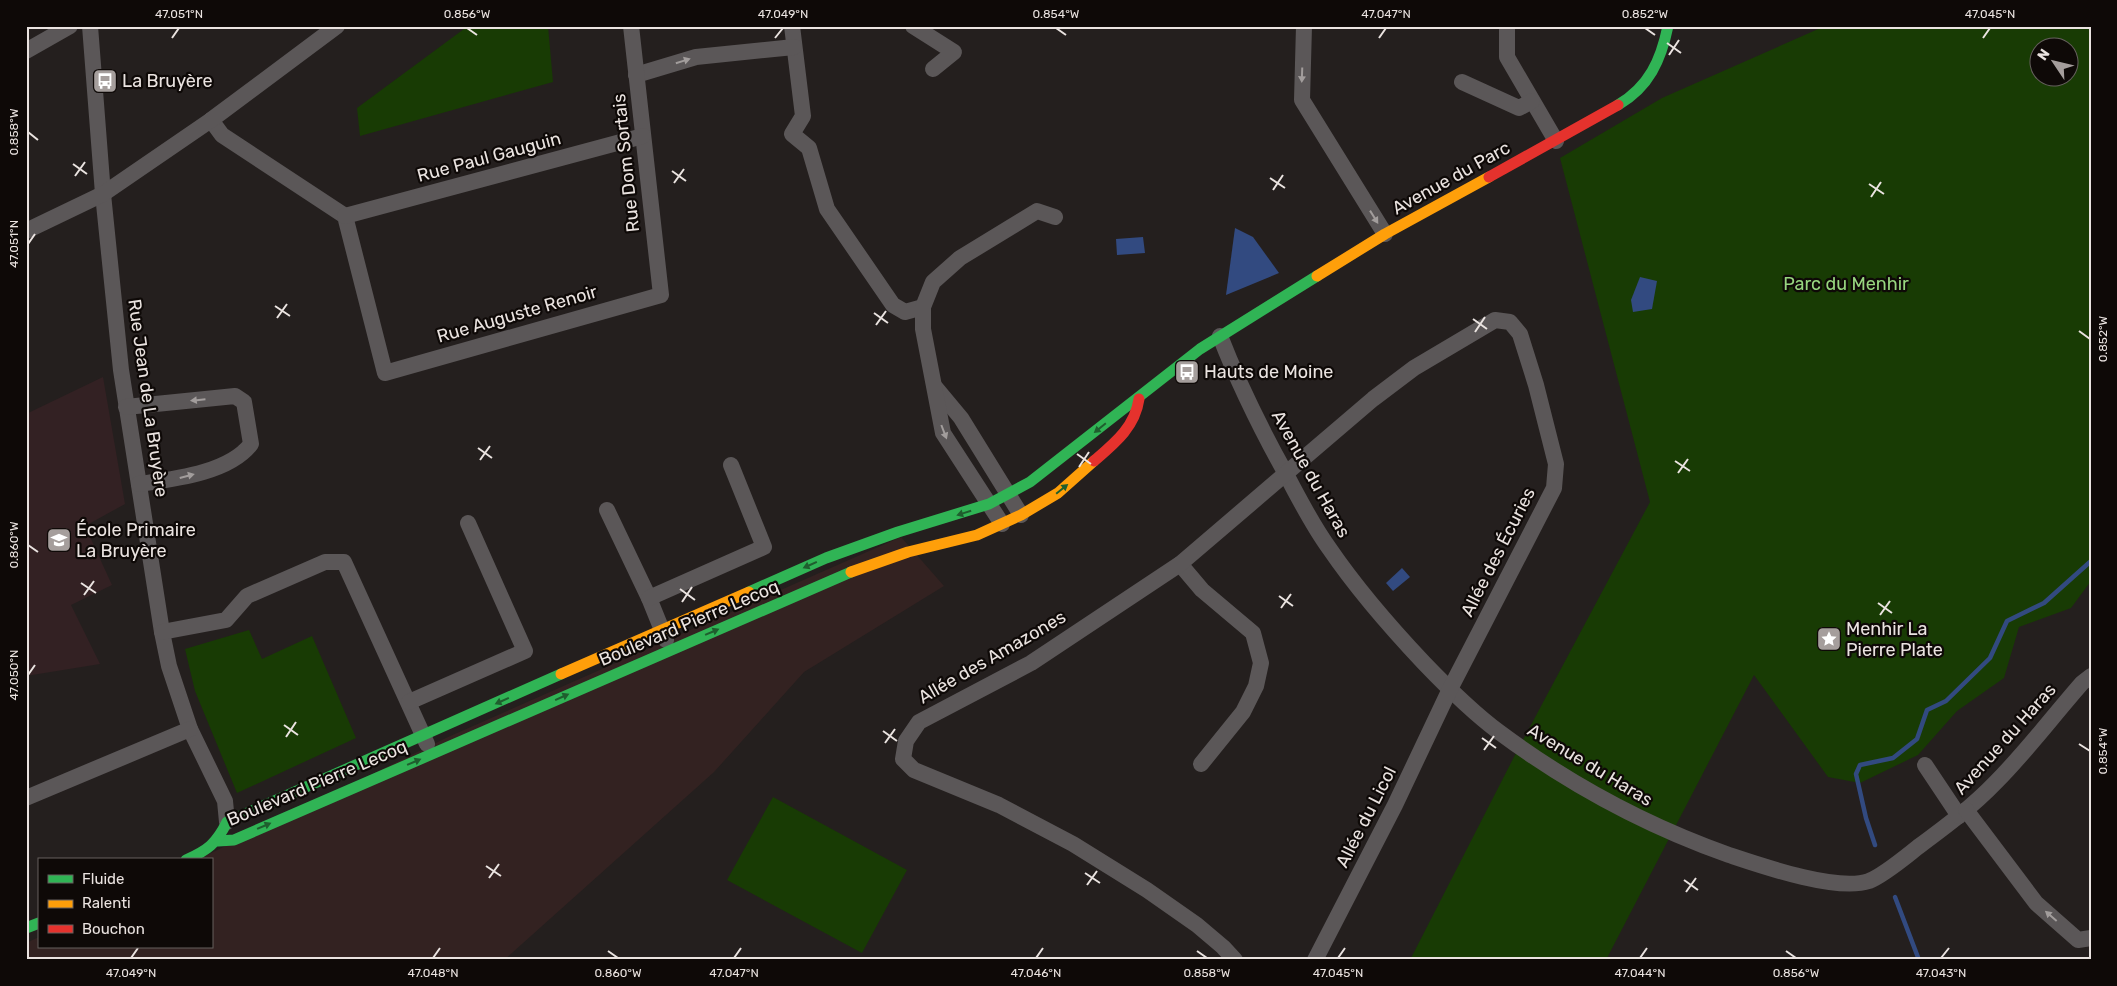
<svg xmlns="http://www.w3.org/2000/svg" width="2117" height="986" font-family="Rubik,sans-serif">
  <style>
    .industrial { fill: #332221 }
    .education { fill: #332123 }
    .green { fill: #183b04; fill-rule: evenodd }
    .water { fill: #324a80 }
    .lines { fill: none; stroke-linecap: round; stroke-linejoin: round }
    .stream { stroke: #324a80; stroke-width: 4.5 }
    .street { stroke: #5b5758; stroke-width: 16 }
    .fast { stroke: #30b455; stroke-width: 11 }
    .slow { stroke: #ff9f0a; stroke-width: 11 }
    .jam { stroke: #e5322d; stroke-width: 11 }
    .oneway { fill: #a29d9c }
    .oneway2 { fill: #1f5e2e }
    .ticks { fill: none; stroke: #eae3e0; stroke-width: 2 }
    .labels { text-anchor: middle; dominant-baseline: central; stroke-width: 4.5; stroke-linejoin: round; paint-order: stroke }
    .poi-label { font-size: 18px; fill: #eae3e0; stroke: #0e0907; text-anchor: start }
    .street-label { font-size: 18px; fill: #eae3e0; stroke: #0e0907 }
    .park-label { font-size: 18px; fill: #97d67f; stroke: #0e0907 }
    .neatline { fill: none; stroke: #eae3e0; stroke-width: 2 }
    .ticks-label { font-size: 12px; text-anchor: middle; fill: #eae3e0 }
  </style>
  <rect width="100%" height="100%" fill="#241f1e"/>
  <path class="industrial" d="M 901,537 L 944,586 L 804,672 L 714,772 L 504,960 L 26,960 L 26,943 L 39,937 L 39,947 L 211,947 L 211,860 L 197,860 L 448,737 Z"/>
  <path class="education" d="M 103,377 L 125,504 L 85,526 L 112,585 L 71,605 L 100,664 L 26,676 L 26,414 Z"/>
  <g class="green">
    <path d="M 468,26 L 548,26 L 553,82 L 360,136 L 357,108 Z"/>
    <path d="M 1825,26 L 2091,26 L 2091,581 L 2071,608 L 2019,627 L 2004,678 L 1957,711 L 1918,755 L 1860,783 L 1828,777 L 1754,675 L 1606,960 L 1410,960 L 1516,753 L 1650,502 L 1560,158 L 1662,98 ZM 2040,48 L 2070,48 L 2070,78 L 2040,78 Z"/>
    <path d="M 249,630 L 262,659 L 312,636 L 356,738 L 237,793 L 195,691 L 185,649 Z"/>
    <path d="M 773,797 L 907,870 L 862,953 L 727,880 Z"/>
  </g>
  <g class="water">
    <path d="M 1235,228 L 1253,237 L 1279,273 L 1226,295 Z"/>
    <path d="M 1143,237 L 1145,253 L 1117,255 L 1116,239 Z"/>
    <path d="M 1640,277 L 1657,281 L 1652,309 L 1633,312 L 1631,300 Z"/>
    <path d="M 1402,568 L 1410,577 L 1393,591 L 1386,583 Z"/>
  </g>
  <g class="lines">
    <g class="stream">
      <path d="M 1875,845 L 1866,818 L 1856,774 L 1860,765 L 1893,758 L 1917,739 L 1927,710 L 1946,701 L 1990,658 L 2007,621 L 2044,603 L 2091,561"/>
      <path d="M 1895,897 L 1919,960"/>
    </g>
    <g class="street">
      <path d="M 90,26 L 103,194 L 121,370 L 162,632 L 169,666 L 190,729 L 225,801 L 227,822"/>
      <path d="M 792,26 L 803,116 L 792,134 L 809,148 L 827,209 L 893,305 L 905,312 L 923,307"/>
      <path d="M 913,26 L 954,52 L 933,69"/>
      <path d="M 1304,26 L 1302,100 L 1385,234"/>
      <path d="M 1507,26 L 1507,57 L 1556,141"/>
      <path d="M 26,51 L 70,26"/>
      <path d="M 636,75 L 696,57 L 794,47"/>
      <path d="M 1462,82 L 1519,108 L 1532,101"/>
      <path d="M 211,120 L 222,135 L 345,216 L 385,373 L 661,295 L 631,26"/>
      <path d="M 345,216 L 643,136"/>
      <path d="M 26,231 L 103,194 L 211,120 L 337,26"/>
      <path d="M 1220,336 C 1239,385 1262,431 1287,476 C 1300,501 1313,526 1329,548 C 1357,589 1390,627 1424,663 C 1447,687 1472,712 1499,732 C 1569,784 1647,826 1729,855 C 1762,866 1837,892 1869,881 C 1884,875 1904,858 1918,847 C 1945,827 1972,807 1996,782 C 2026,752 2053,716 2082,683 L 2091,676"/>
      <path d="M 936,388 L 961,418 L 1021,515"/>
      <path d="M 126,407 L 235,396 L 244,402 L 251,444 C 229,473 174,479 139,484"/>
      <path d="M 607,510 L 649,598 L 666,640"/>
      <path d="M 1002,524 L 943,433 L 923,329 L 923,307 L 933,282 L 960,258 L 1037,211 L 1055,217"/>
      <path d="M 1180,564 L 1202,590 L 1253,633 L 1261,663 L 1256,686 L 1243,712 L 1201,764"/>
      <path d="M 649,598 L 764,547 L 731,465"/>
      <path d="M 162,632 L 226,620 L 247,596 L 325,562 L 344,562 L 427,744"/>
      <path d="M 409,702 L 525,651 L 468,523"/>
      <path d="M 1925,765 L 1959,816"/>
      <path d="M 26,798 L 190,729"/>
      <path d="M 1966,810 L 2036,903 L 2078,940 L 2091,938"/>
      <path d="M 1235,960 L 1223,947 L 1197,925 L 1147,890 L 1073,844 L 999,805 L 914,770 L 903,759 L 906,741 L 919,722 L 1031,663 L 1180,564 L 1373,399 L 1414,368 L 1495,320 L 1510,322 L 1520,334 L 1536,385 L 1556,464 L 1554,488 L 1450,689 L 1395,805 L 1315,960"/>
    </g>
    <g class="fast">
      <path d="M 1618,105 C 1649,87 1661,60 1668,26"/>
      <path d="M 749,592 L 826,558 L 898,532 L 989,504 L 1030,482 L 1200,349 L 1317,276"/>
      <path d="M 218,841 L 234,840 L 851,572"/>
      <path d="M 186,860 C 208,850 216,844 227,822 L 561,674"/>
      <path d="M 26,928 L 39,923"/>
    </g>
    <g class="slow">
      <path d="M 1317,276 L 1385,234 L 1489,177"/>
      <path d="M 851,572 L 908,552 L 977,535 L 1021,515 L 1058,493 L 1094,461"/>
      <path d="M 561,674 L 749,592"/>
    </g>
    <g class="jam">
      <path d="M 1489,177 L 1618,105"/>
      <path d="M 1094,461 C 1115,443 1135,427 1139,399"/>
    </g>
  </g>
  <defs><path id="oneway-solid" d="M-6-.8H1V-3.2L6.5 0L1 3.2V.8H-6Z" transform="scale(1.25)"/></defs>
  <g class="oneway">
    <use href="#oneway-solid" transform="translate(683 61) rotate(-17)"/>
    <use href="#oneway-solid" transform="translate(1302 75) rotate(92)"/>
    <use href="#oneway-solid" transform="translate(1374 217) rotate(58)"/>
    <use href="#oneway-solid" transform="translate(198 400) rotate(174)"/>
    <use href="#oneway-solid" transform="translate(944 432) rotate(69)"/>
    <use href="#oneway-solid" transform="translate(187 476) rotate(-15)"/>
    <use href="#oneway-solid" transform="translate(2051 916) rotate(-139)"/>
  </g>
  <g class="oneway2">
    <use href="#oneway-solid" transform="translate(1100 428) rotate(141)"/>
    <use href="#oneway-solid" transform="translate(1062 489) rotate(-39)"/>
    <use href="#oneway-solid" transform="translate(964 513) rotate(163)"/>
    <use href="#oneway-solid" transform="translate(810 565) rotate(156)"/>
    <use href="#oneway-solid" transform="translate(712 632) rotate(-23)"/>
    <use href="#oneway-solid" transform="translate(562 697) rotate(-24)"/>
    <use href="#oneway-solid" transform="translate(502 701) rotate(156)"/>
    <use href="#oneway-solid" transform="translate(414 762) rotate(-23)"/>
    <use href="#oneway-solid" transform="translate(264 826) rotate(-23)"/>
  </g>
  <path class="ticks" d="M 467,28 L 477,35M 1056,28 L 1066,35M 1645,28 L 1655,35M 172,38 L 179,28M 775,38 L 783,28M 1379,38 L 1386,28M 1983,38 L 1990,28M 1667,43 L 1681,53M 1669,55 L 1679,40M 28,132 L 38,140M 73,164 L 87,174M 672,171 L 686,181M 75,176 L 85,162M 1270,178 L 1285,188M 674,183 L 684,169M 1869,184 L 1884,194M 1273,190 L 1283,175M 1871,197 L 1881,182M 28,244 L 35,234M 275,306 L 290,316M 874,313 L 888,323M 277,318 L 287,304M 1473,319 L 1487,329M 876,325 L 886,311M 2079,331 L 2090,339M 1475,332 L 1485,317M 478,448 L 492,458M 1077,454 L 1091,464M 480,460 L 490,446M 1675,461 L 1690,471M 1079,467 L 1089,452M 1678,473 L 1688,459M 28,545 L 38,552M 81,583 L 96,593M 680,589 L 695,600M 84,595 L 94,581M 1279,596 L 1293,606M 682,602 L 692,587M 1878,603 L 1892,613M 1281,608 L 1291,594M 1880,615 L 1890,601M 28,675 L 35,665M 284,725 L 298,735M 883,731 L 897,741M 286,737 L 296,722M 1482,738 L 1496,748M 885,743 L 895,729M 2079,744 L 2090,751M 1484,750 L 1494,736M 486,866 L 501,876M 1085,873 L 1100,883M 489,878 L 499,864M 1684,880 L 1698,890M 1087,885 L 1097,871M 1686,892 L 1696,878M 608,951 L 618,958M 1197,951 L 1207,958M 1786,951 L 1796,958M 131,958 L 138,948M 433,958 L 440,948M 734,958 L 741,948M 1036,958 L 1043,948M 1338,958 L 1345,948M 1640,958 L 1647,948M 1941,958 L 1949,948"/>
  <defs>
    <symbol id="bus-square" viewBox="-11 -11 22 22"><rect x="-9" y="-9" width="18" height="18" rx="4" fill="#a59e9c" stroke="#0e0907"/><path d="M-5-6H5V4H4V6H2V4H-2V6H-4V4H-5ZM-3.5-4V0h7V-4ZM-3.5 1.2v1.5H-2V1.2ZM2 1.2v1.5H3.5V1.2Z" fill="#fff"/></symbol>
    <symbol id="school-square" viewBox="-11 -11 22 22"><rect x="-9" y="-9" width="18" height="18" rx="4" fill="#a59e9c" stroke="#0e0907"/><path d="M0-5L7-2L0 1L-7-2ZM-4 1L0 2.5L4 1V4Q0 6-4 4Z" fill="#fff"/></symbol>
    <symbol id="sight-square" viewBox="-11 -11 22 22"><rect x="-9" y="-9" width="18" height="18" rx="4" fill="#a59e9c" stroke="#0e0907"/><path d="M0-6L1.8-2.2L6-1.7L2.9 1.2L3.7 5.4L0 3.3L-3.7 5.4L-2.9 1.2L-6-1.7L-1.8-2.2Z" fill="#fff"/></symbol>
  </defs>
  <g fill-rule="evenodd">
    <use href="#bus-square" x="91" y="67" width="28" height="28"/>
    <use href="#bus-square" x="1173" y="358" width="28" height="28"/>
    <use href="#school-square" x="45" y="526" width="28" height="28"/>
    <use href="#sight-square" x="1815" y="625" width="28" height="28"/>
  </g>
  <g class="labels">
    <g class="poi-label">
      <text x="122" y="81">La Bruyère</text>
      <text x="1204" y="372">Hauts de Moine</text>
      <text x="76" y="530">École Primaire<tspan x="76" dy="21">La Bruyère</tspan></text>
      <text x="1846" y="629">Menhir La<tspan x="1846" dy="21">Pierre Plate</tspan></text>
    </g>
    <g class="street-label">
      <text transform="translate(489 157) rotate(-15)">Rue Paul Gauguin</text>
      <text transform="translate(626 163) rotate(-96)">Rue Dom Sortais</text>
      <text transform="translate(1451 178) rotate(-29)">Avenue du Parc</text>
      <text transform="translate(517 314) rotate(-16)">Rue Auguste Renoir</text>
      <text transform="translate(148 398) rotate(82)">Rue Jean de La Bruyère</text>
      <text transform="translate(1311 474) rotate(61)">Avenue du Haras</text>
      <text transform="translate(1498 552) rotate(-63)">Allée des Écuries</text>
      <text transform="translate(689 623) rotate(-23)">Boulevard Pierre Lecoq</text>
      <text transform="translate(992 657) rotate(-30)">Allée des Amazones</text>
      <text transform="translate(2005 739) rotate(-48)">Avenue du Haras</text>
      <text transform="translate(1590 765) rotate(31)">Avenue du Haras</text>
      <text transform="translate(317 783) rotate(-23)">Boulevard Pierre Lecoq</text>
      <text transform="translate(1366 817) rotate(-63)">Allée du Licol</text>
    </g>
    <g class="park-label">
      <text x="1846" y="284">Parc du Menhir</text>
    </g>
  </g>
  <rect width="2117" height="986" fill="none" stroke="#0e0907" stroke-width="55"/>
  <rect x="38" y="858" width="175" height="90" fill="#0e0907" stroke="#66605e"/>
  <rect x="48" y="875" width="25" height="8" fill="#30b455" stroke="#66605e"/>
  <text x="82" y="884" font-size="15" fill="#eae3e0">Fluide</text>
  <rect x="48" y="900" width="25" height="8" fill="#ff9f0a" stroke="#66605e"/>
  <text x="82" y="908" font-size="15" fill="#eae3e0">Ralenti</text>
  <rect x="48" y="925" width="25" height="8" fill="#e5322d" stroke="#66605e"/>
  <text x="82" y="934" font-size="15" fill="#eae3e0">Bouchon</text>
  <g transform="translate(2054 62) rotate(305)"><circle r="24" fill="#0e0907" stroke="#66605e"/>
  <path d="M0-4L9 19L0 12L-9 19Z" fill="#a59e9c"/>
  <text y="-8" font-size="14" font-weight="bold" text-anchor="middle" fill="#eae3e0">N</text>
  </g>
  <rect x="28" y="28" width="2062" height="930" class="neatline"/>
  <g class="ticks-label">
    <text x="179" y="18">47.051°N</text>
    <text x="467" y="18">0.856°W</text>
    <text x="783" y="18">47.049°N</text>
    <text x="1056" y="18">0.854°W</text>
    <text x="1386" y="18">47.047°N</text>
    <text x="1645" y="18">0.852°W</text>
    <text x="1990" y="18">47.045°N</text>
    <text transform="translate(14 132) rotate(-90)" y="4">0.858°W</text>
    <text transform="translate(14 244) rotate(-90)" y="4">47.051°N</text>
    <text transform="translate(2103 339) rotate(-90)" y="4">0.852°W</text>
    <text transform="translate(14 545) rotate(-90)" y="4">0.860°W</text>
    <text transform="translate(14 675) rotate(-90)" y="4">47.050°N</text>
    <text transform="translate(2103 751) rotate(-90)" y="4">0.854°W</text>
    <text x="131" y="977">47.049°N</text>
    <text x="433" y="977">47.048°N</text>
    <text x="618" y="977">0.860°W</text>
    <text x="734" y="977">47.047°N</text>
    <text x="1036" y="977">47.046°N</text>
    <text x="1207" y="977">0.858°W</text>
    <text x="1338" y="977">47.045°N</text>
    <text x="1640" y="977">47.044°N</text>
    <text x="1796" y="977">0.856°W</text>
    <text x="1941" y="977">47.043°N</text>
  </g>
</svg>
